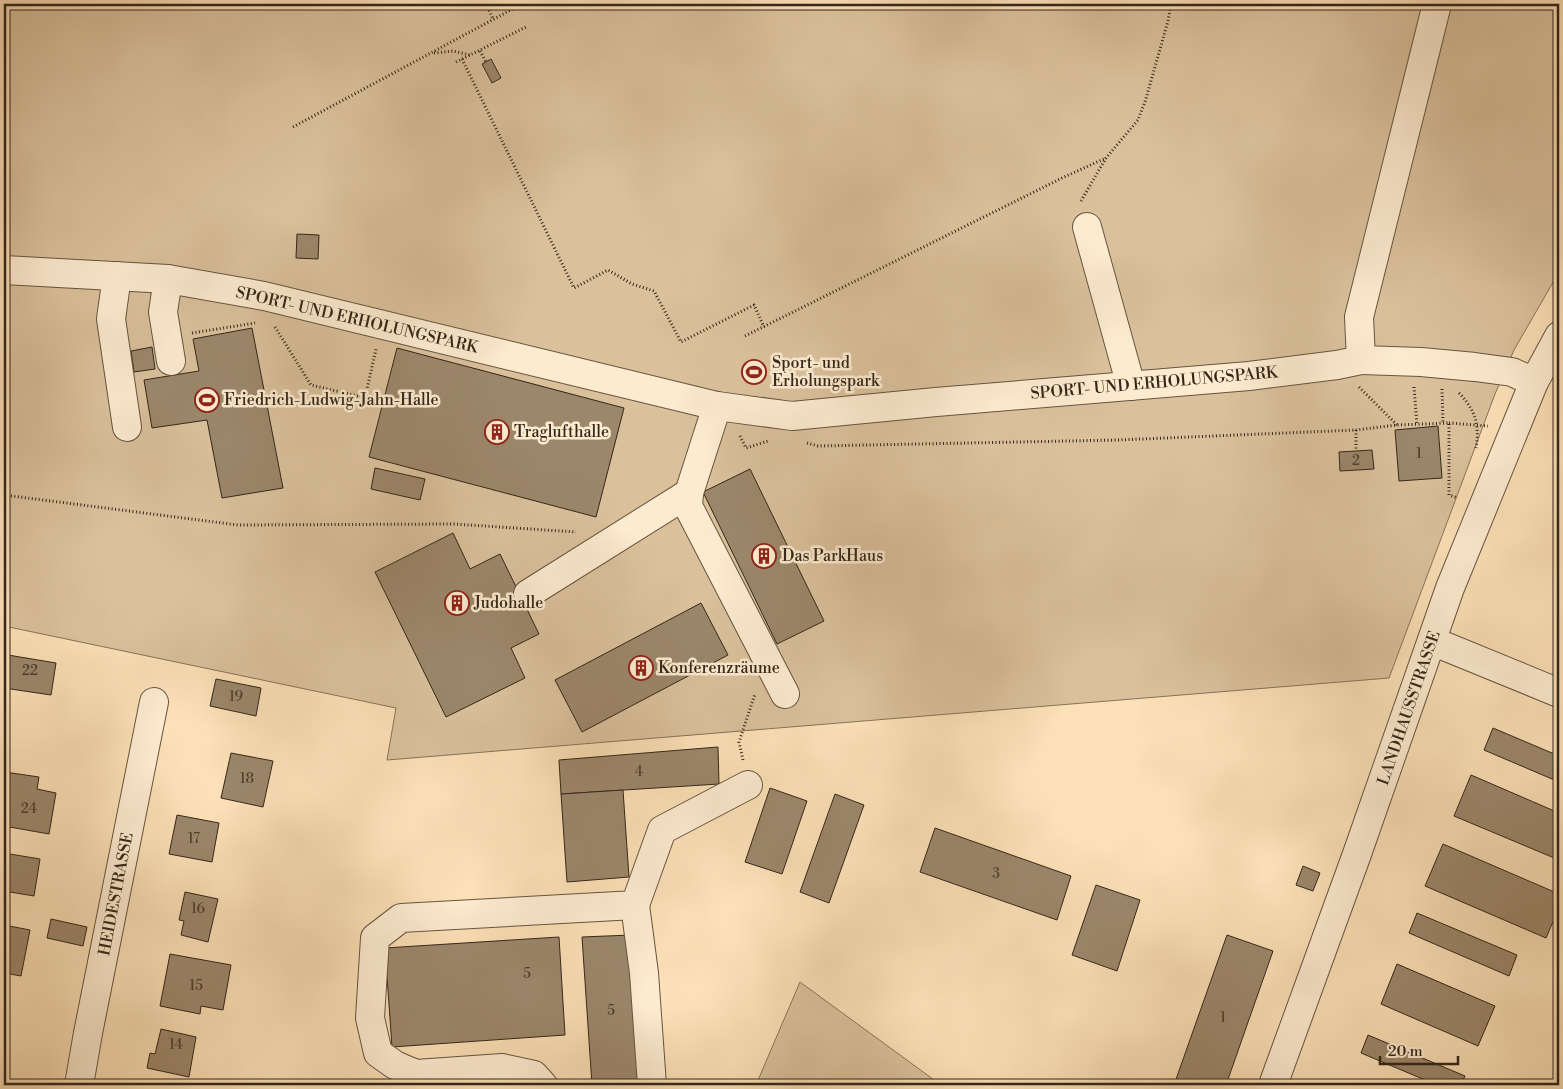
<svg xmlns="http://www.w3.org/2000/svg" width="1563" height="1089" font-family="'Libre Bodoni',serif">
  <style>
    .green { fill: #dac19c; stroke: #86745a }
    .building { fill: #9c876b; stroke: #332719 }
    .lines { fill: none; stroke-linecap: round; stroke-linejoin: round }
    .minor-casing { stroke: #655540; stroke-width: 30 }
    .path { stroke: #332719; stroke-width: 3; stroke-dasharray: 1 2.5; stroke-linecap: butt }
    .minor { stroke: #fdebd0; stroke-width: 28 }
    .labels { text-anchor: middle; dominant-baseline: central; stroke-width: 5; stroke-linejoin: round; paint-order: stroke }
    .number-label { font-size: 14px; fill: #4d3f2e }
    .street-label { font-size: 16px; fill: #332719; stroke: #fdebd0 }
    .poi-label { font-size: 16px; fill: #332719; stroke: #fdebd0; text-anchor: start }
  </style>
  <rect width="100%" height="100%" fill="#fce0b7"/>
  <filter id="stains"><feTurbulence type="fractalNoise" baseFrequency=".004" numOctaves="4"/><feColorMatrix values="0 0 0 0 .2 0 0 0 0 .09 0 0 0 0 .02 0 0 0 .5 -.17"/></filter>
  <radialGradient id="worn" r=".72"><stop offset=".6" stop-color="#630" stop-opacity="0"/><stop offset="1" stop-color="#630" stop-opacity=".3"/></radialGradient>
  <g class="green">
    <path d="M 4,4 L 1559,4 L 1559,272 L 1514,350 L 1495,394 L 1389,678 L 387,760 L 396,708 L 4,626 Z"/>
    <path d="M 800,982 L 941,1085 L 756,1085 Z"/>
  </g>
  <g class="building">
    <path d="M 491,59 L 501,78 L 492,83 L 482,64 Z"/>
    <path d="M 297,234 L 319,235 L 318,259 L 296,258 Z"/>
    <path d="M 252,328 L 283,488 L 222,498 L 207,420 L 152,428 L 144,380 L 199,371 L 193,339 Z"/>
    <path d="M 152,347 L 155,369 L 134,372 L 131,351 Z"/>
    <path d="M 397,348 L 624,408 L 596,517 L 369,457 Z"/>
    <path d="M 1438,426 L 1442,478 L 1399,481 L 1395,430 Z"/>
    <path d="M 1372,450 L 1374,469 L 1340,471 L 1339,452 Z"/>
    <path d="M 375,468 L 425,479 L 420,500 L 371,489 Z"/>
    <path d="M 750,469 L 824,621 L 777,644 L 703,492 Z"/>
    <path d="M 453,533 L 470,569 L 500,554 L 539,634 L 511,648 L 525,678 L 446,717 L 375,572 Z"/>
    <path d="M 701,603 L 728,655 L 582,732 L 555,680 Z"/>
    <path d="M 8,655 L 56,663 L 51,695 L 4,688 Z"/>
    <path d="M 216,679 L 261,688 L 256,716 L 210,706 Z"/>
    <path d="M 1493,728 L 1559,756 L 1559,782 L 1484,750 Z"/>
    <path d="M 718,747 L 719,784 L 561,794 L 559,760 Z"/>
    <path d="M 231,753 L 273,761 L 263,807 L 221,798 Z"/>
    <path d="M 5,772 L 39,777 L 37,789 L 56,793 L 49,834 L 4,826 Z"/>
    <path d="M 1471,775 L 1559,813 L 1559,860 L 1454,816 Z"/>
    <path d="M 770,788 L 807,801 L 782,874 L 745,862 Z"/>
    <path d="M 623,790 L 629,877 L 567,882 L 561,794 Z"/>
    <path d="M 835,794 L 864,805 L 829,903 L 800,892 Z"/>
    <path d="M 177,815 L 219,823 L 212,862 L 169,854 Z"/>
    <path d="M 935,828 L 1071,876 L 1057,920 L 920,872 Z"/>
    <path d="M 1443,844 L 1559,894 L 1559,908 L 1546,938 L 1425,886 Z"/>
    <path d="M 4,853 L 40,859 L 34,896 L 4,891 Z"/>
    <path d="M 1303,866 L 1320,873 L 1313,891 L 1296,885 Z"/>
    <path d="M 1096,885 L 1140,900 L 1117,971 L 1072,955 Z"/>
    <path d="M 185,892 L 218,899 L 208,942 L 181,935 L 184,921 L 179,920 Z"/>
    <path d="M 1417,913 L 1517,955 L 1509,976 L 1409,933 Z"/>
    <path d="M 51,919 L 87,927 L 83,946 L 47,938 Z"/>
    <path d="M 4,925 L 30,930 L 21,976 L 4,973 Z"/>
    <path d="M 631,935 L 640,1085 L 592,1085 L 582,937 Z"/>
    <path d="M 1227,935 L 1273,951 L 1226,1085 L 1174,1085 Z"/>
    <path d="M 559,937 L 565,1035 L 392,1047 L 385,948 Z"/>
    <path d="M 170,954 L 231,965 L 223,1010 L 201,1006 L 200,1014 L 160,1006 Z"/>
    <path d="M 1397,964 L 1495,1006 L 1478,1046 L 1381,1004 Z"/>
    <path d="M 161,1029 L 196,1037 L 189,1077 L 147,1068 L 150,1053 L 155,1054 Z"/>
    <path d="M 1368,1035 L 1465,1076 L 1461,1085 L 1437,1085 L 1361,1053 Z"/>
  </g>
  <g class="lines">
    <defs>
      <g id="minor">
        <path d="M 1437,4 L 1359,317 L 1361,360 L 1421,362 L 1475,367 L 1512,372 L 1534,382"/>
        <path d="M 1087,227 L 1131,386"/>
        <path d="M 4,270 L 168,279 L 264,296 L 717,406 L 792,416 L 936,402 L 1249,376 L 1337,365 L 1361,360"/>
        <path d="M 117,276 L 111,319 L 127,427"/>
        <path d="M 168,279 L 163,312 L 171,361"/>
        <path d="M 717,406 L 689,493 L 688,506 L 785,694"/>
        <path d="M 528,594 L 689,493"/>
        <path d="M 1432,641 L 1559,693"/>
        <path d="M 635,905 L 644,973 L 652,1085"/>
        <path d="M 79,1085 L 88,1033 L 154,702"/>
        <path d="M 543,1085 L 534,1075 L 502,1068 L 416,1074 L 395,1065 L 378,1053 L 370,1018 L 375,938 L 401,918 L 635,905 L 662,830 L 748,785"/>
        <path d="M 1273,1085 L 1357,854 L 1450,588 L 1534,382 L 1559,336"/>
      </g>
    </defs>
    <use href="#minor" class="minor-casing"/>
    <g class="path">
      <path d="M 486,4 L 493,19"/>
      <path d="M 480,51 L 486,62"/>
      <path d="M 434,53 L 453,51 L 470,55"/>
      <path d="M 462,59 L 574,288 L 608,270 L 632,284 L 654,291 L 681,342 L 754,305 L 764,327"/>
      <path d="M 456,62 L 526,27"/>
      <path d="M 293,127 L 522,4"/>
      <path d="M 1081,201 L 1106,158 L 1138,120 L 1145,102 L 1168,21 L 1171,4"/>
      <path d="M 275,327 L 311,385 L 383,402"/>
      <path d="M 192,333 L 255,323"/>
      <path d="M 745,336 L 1062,178 L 1106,158"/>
      <path d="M 1359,387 L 1397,425"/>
      <path d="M 1414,387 L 1417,425"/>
      <path d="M 1442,389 L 1443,424"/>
      <path d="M 1459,393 C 1475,409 1480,426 1476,448"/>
      <path d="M 365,398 L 376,349"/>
      <path d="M 1449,423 L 1488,426"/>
      <path d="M 1356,430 L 1356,451"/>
      <path d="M 740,436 L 746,448 L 768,441"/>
      <path d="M 807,443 L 818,446 L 1118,440 L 1356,430 L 1397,425 L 1449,423 L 1449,495 L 1458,498"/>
      <path d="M 4,495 L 238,525 L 454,524 L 576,532"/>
      <path d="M 743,760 L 739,742 L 755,694"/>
    </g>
    <use href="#minor" class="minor"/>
  </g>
  <defs>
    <symbol id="stadium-ring" viewBox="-11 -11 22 22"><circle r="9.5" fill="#fdebd0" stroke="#8f2418" stroke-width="1.5"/><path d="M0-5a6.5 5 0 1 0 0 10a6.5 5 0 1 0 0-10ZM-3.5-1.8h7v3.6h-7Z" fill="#8f2418"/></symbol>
    <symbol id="building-ring" viewBox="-11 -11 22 22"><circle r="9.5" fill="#fdebd0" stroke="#8f2418" stroke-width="1.5"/><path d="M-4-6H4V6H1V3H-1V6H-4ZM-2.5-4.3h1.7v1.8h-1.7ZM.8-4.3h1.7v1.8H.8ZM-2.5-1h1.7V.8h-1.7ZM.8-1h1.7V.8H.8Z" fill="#8f2418"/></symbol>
  </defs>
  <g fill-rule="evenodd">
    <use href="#stadium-ring" x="740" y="358" width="28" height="28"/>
    <use href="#stadium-ring" x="193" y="386" width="28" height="28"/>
    <use href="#building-ring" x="483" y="418" width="28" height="28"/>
    <use href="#building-ring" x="750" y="542" width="28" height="28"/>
    <use href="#building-ring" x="443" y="589" width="28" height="28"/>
    <use href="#building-ring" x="627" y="654" width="28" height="28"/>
  </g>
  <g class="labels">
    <g class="number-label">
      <text x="1419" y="454">1</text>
      <text x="1356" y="461">2</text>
      <text x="30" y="671">22</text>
      <text x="236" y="697">19</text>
      <text x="639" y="772">4</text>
      <text x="247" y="779">18</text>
      <text x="29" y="809">24</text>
      <text x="194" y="839">17</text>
      <text x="996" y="874">3</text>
      <text x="198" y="909">16</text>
      <text x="527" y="974">5</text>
      <text x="196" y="986">15</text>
      <text x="611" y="1011">5</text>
      <text x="1223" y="1018">1</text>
      <text x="176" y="1045">14</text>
    </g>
    <g class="street-label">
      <text transform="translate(357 320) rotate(13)">SPORT- UND ERHOLUNGSPARK</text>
      <text transform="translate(1154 383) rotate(-5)">SPORT- UND ERHOLUNGSPARK</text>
      <text transform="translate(1409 708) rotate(-71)">LANDHAUSSTRASSE</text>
      <text transform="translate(116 894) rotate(-79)">HEIDESTRASSE</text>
    </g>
    <g class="poi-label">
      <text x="772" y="363">Sport- und<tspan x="772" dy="18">Erholungspark</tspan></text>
      <text x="224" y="400">Friedrich-Ludwig-Jahn-Halle</text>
      <text x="514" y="432">Traglufthalle</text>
      <text x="782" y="556">Das ParkHaus</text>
      <text x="474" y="603">Judohalle</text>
      <text x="658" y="668">Konferenzräume</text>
    </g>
  </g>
  <rect width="1563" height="1089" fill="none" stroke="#fce0b7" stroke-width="20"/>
  <rect x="5" y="5" width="1553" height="1079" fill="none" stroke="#332719" stroke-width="2.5"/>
  <rect x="10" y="10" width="1543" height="1069" fill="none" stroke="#332719"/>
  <path d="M1380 1056v8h78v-8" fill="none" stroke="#332719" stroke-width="2.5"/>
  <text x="1388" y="1056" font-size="15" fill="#332719" stroke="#fdebd0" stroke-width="4" paint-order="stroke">20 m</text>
  <rect width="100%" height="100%" filter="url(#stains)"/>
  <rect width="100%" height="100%" fill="url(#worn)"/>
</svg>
